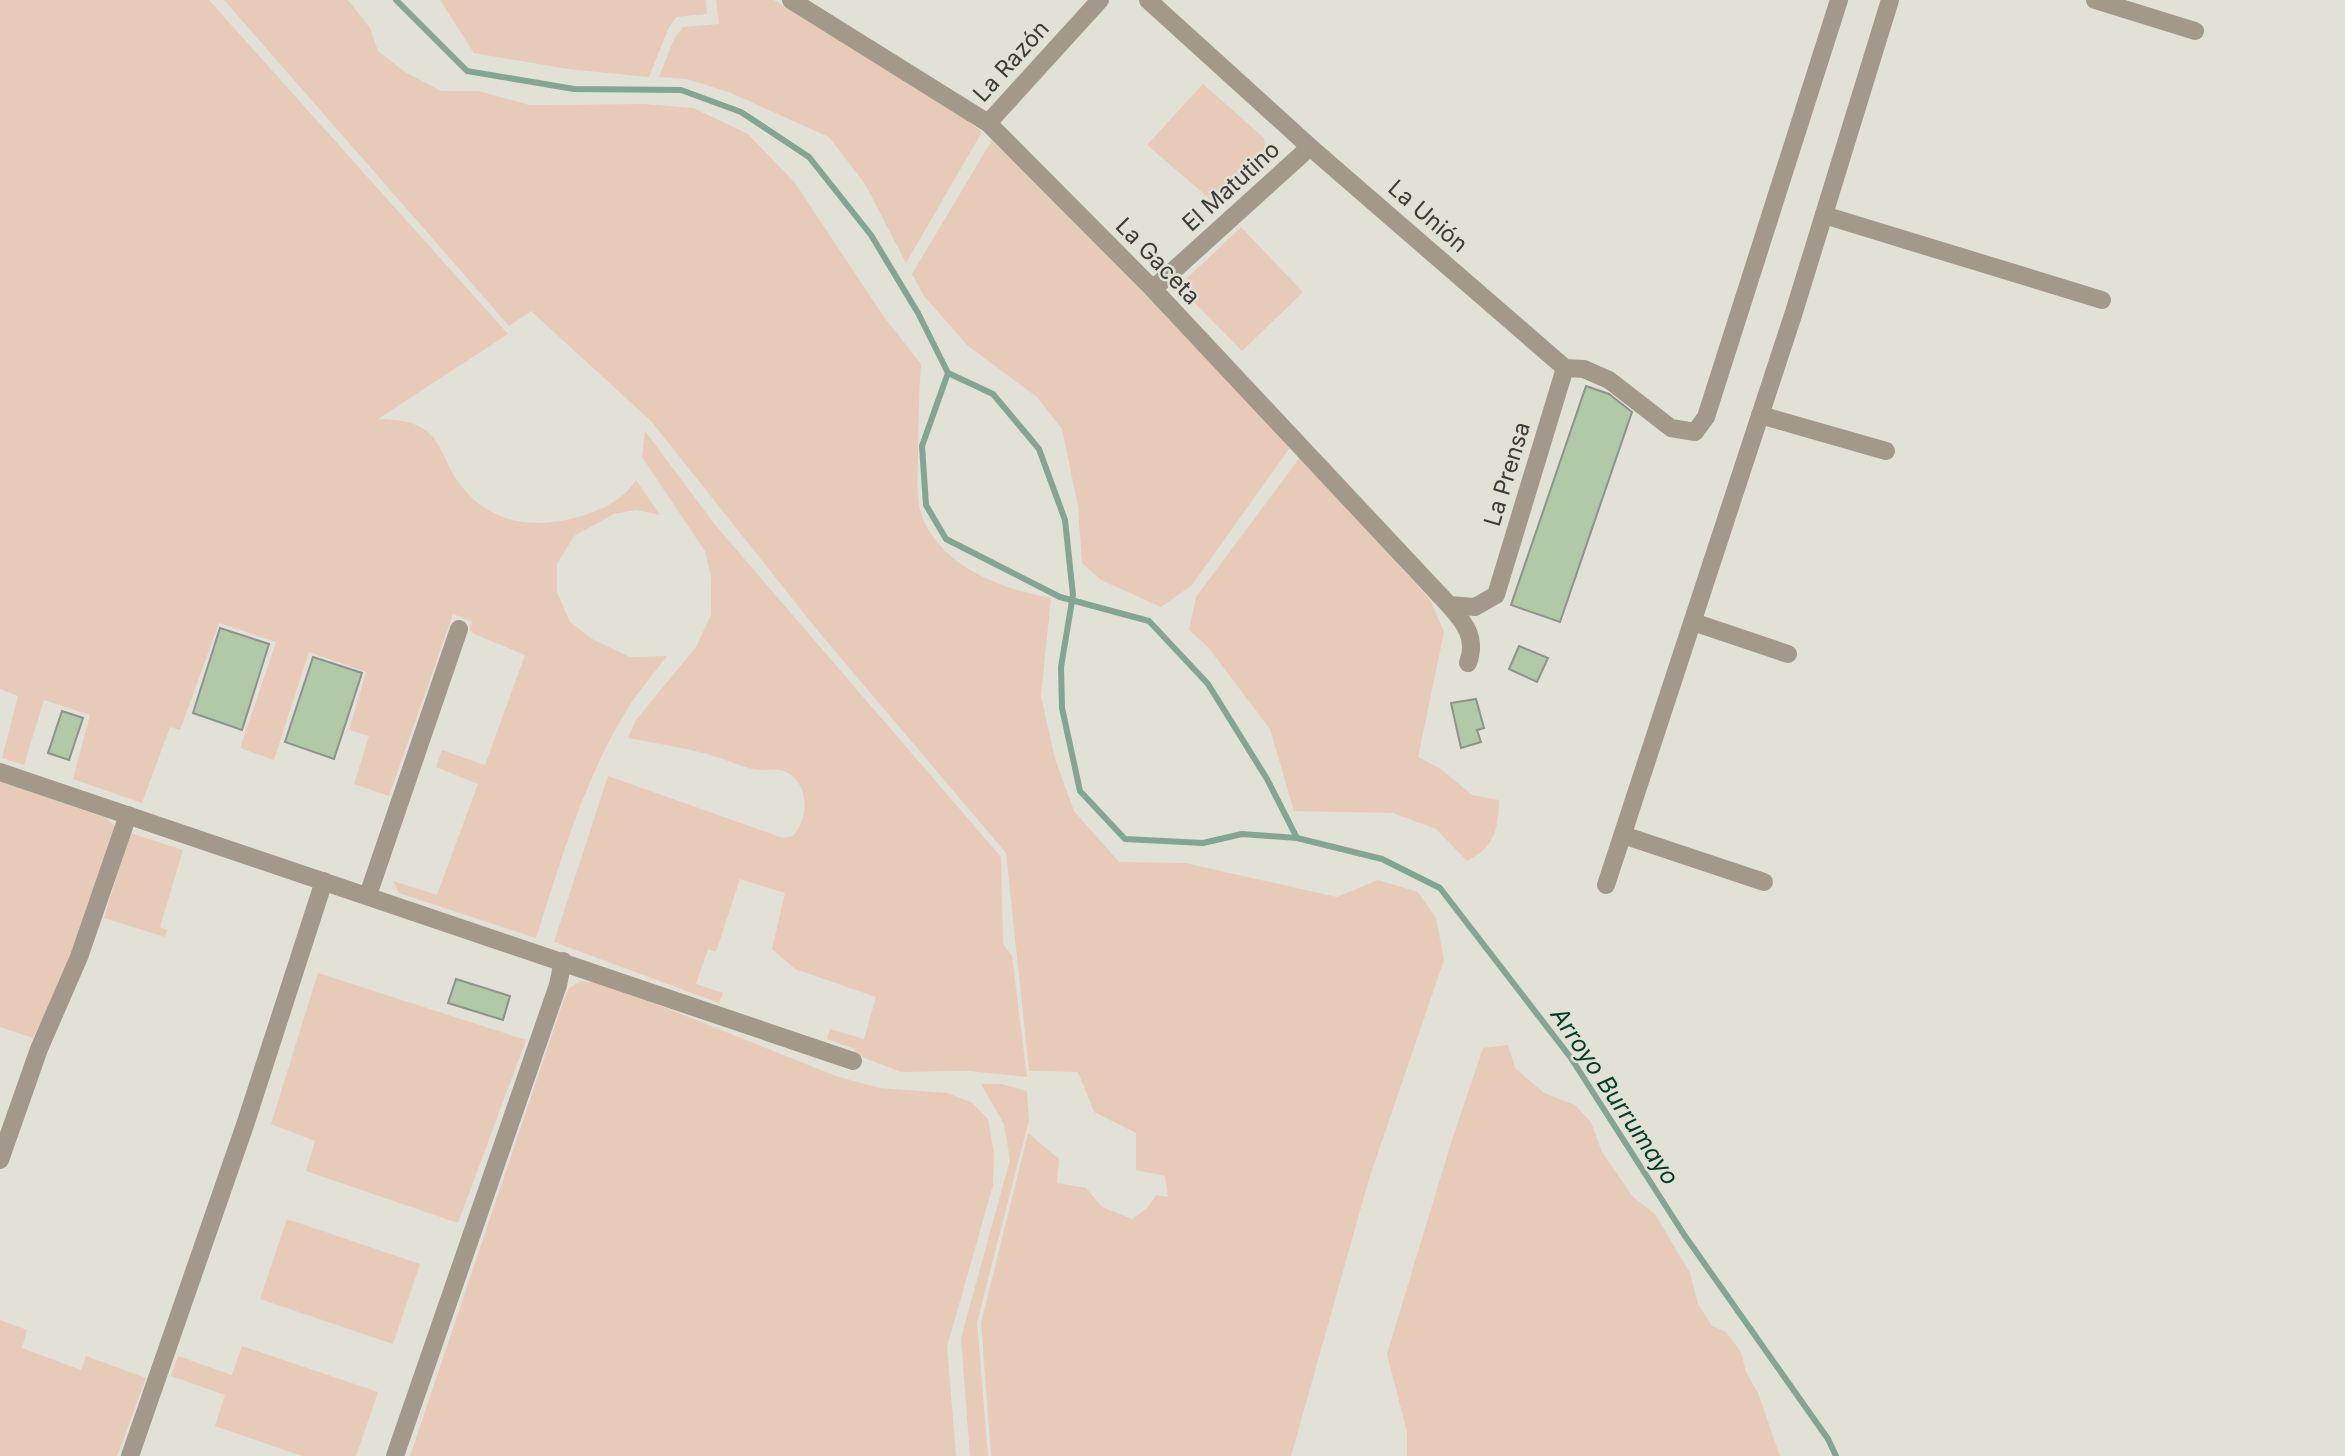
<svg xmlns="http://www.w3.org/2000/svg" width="2345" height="1456" font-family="Inter,sans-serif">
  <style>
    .green { fill: #e8cab9 }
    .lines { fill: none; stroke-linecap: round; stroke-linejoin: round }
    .stream { stroke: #84a494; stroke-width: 6 }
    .building { fill: #b1c9a6; stroke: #8e948b; stroke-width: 2 }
    .minor { stroke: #a3998a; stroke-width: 18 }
    .labels { text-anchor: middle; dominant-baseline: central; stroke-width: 5; stroke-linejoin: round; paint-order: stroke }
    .street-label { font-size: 23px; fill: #3b3b37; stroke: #e1e1d6 }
    .water-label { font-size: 24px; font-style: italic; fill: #003c28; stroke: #e1e1d6 }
  </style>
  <rect width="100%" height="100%" fill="#e1e1d6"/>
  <g class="green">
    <path d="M 0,0 L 209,0 L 508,334 L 378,419 C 397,420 412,420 428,432 C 439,441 446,462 453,474 C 480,519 525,531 574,518 C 598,512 623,501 636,480 L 660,515 L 636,510 L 614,514 L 574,536 L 557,564 L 557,592 L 570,622 L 592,639 L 630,657 L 667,656 C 655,672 642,687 631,703 C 585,775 562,857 536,938 L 399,893 L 393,881 L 437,895 L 478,784 L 436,767 L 442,750 L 485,765 L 525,655 L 474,634 L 470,630 L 471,621 L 453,614 L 389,796 L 354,784 L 369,736 L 349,730 L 366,672 L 309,652 L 274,760 L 240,748 L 276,642 L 219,623 L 180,730 L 170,727 L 142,803 L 73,779 L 90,715 L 44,700 L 24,765 L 2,758 L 18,696 L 0,689 Z"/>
    <path d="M 224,0 L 348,0 L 370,28 L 378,51 L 405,72 L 441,91 L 479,91 L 529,105 L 645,104 L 693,108 L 748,134 L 795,183 L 884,317 L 921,364 C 919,394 918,424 918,455 C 918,476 915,500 923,519 C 944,568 1002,589 1051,598 L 1041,696 L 1055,759 L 1074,811 L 1119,862 L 1185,863 L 1337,897 L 1378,880 L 1418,892 L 1436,918 L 1444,960 L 1369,1179 L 1291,1456 L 991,1456 L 981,1323 L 1028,1133 L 1059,1159 L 1057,1183 L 1086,1188 L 1102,1207 L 1132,1219 L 1147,1208 L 1156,1195 L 1168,1197 L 1165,1176 L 1136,1170 L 1136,1133 L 1094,1112 L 1078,1072 L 1029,1071 L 1006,853 L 818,631 L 651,421 L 531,311 L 509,326 Z"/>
    <path d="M 440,0 L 706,0 L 707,14 L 676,17 L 668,29 L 649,77 L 568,69 L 474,53 Z"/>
    <path d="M 716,0 L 774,0 L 949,106 L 982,132 L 906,263 L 865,184 L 829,137 L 731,93 L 687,79 L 659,77 L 674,39 L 683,27 L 719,24 Z"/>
    <path d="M 1203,84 L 1264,138 L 1265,150 L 1217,205 L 1147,145 Z"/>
    <path d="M 992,140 L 1083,228 L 1291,446 L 1192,585 L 1161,607 L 1101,580 L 1082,563 L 1078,506 L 1062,429 L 1037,397 L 968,346 L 924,296 L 912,274 Z"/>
    <path d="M 1241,227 L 1303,292 L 1242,351 L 1186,294 L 1187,278 Z"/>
    <path d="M 645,431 L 716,526 L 1001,857 L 1003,944 L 1012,956 L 1027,1077 L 968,1071 L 901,1072 L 854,1054 L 855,1049 L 827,1039 L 830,1029 L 864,1039 L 876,997 L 795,969 L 772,949 L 785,893 L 740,879 L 716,952 L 708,949 L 696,984 L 723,993 L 719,1003 L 554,942 L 608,776 L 783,838 L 793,836 C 808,819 810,789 790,774 C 778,766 765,772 753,769 C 738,766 723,758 707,754 C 681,747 654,743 628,738 L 636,720 L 696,647 L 711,615 L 711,577 L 705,551 L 642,457 Z"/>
    <path d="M 1301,456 L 1431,601 L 1444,632 L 1418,757 L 1441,769 L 1472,795 L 1499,800 C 1498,830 1495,847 1467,861 L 1436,829 L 1393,813 L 1294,811 L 1270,729 L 1208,647 L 1189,630 L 1196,597 Z"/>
    <path d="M 0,781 L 106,818 L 114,825 L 116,835 L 82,939 L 33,1038 L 0,1027 Z"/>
    <path d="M 130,833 L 183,850 L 160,927 L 167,930 L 165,937 L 104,918 Z"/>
    <path d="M 318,973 L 526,1040 L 458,1223 L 306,1171 L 315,1141 L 271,1124 Z"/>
    <path d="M 581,981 L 606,984 L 836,1076 L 880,1088 L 947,1093 L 971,1102 L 988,1119 L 994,1153 L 993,1185 L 947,1347 L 956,1456 L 410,1456 L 563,1002 L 569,988 Z"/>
    <path d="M 1508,1045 L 1515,1068 L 1544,1093 L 1575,1105 L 1591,1122 L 1602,1152 L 1633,1197 L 1655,1214 L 1690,1273 L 1698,1304 L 1712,1326 L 1726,1332 L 1741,1352 L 1746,1372 L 1758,1393 L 1780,1456 L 1407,1456 L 1407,1432 L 1387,1354 L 1451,1143 L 1483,1048 Z"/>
    <path d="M 981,1084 L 1002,1084 L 1027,1091 L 1029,1120 L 977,1322 L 988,1456 L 970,1456 L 961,1338 L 1010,1160 L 1004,1124 Z"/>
    <path d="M 287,1219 L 420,1264 L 393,1344 L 260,1299 Z"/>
    <path d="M 0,1320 L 27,1330 L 22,1348 L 81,1370 L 86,1356 L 146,1378 L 117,1456 L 0,1456 Z"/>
    <path d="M 242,1346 L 378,1392 L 356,1456 L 302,1456 L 215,1426 L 225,1395 L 171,1376 L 178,1356 L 232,1375 Z"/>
  </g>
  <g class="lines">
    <g class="stream">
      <path d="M 396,0 L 467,71 L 574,89 L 681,90 L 741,112 L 809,157 L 871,235 L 918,313 L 948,373 L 922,446 L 926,505 L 946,539 L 1060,597 L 1149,621 L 1208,684 L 1267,779 L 1297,838 L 1382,859 L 1440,888 L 1571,1058 L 1685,1236 L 1828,1439 L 1836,1456"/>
      <path d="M 948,373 L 993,394 L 1039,449 L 1065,520 L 1073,595 L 1061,667 L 1062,708 L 1080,791 L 1125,839 L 1203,843 L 1242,834 L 1297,838"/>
    </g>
  </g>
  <g class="building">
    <path d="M 1586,386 L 1609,394 L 1632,412 L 1560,622 L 1511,605 Z"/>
    <path d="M 220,628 L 269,644 L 242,730 L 193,713 Z"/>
    <path d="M 1519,646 L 1548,658 L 1537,682 L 1509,669 Z"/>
    <path d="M 313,657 L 362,673 L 334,759 L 285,742 Z"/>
    <path d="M 1476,699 L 1484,728 L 1477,730 L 1481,742 L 1461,748 L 1451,703 Z"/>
    <path d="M 62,711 L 83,718 L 69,760 L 48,753 Z"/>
    <path d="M 456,979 L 510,996 L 503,1020 L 448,1003 Z"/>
  </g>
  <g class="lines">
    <g class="minor">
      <path d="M 791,0 L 988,123 L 1153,289 L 1449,605 C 1465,623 1477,638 1468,663"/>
      <path d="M 1148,0 L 1310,147 L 1565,368 L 1584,369 L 1609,380 L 1671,428 L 1695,432 L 1706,417 L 1839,0"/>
      <path d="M 2095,0 L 2195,31"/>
      <path d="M 988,123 L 1100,0"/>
      <path d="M 1824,215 L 2102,300"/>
      <path d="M 1153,289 L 1310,147"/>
      <path d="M 1760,415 L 1886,451"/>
      <path d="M 1449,605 L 1475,607 L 1496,595 L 1565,368"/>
      <path d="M 1693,622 L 1788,654"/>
      <path d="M 0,772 L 853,1061"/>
      <path d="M 1623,835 L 1764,882"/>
      <path d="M 1606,885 L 1794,312 L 1890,0"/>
      <path d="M 368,895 L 459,629"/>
      <path d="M 0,1160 L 39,1049 L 79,957 L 128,815"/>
      <path d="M 130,1456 L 245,1125 L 324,881"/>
      <path d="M 395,1456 L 558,985 L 563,961"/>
    </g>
  </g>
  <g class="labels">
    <g class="street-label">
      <text transform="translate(1011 61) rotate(-48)">La Razón</text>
      <text transform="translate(1231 186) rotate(-42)">El Matutino</text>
      <text transform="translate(1428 216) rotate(41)">La Unión</text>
      <text transform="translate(1158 261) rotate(46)">La Gaceta</text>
      <text transform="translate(1507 474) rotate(-73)">La Prensa</text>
    </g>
    <g class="water-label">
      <text transform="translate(1615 1096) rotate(56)">Arroyo Burrumayo</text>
    </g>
  </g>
</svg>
